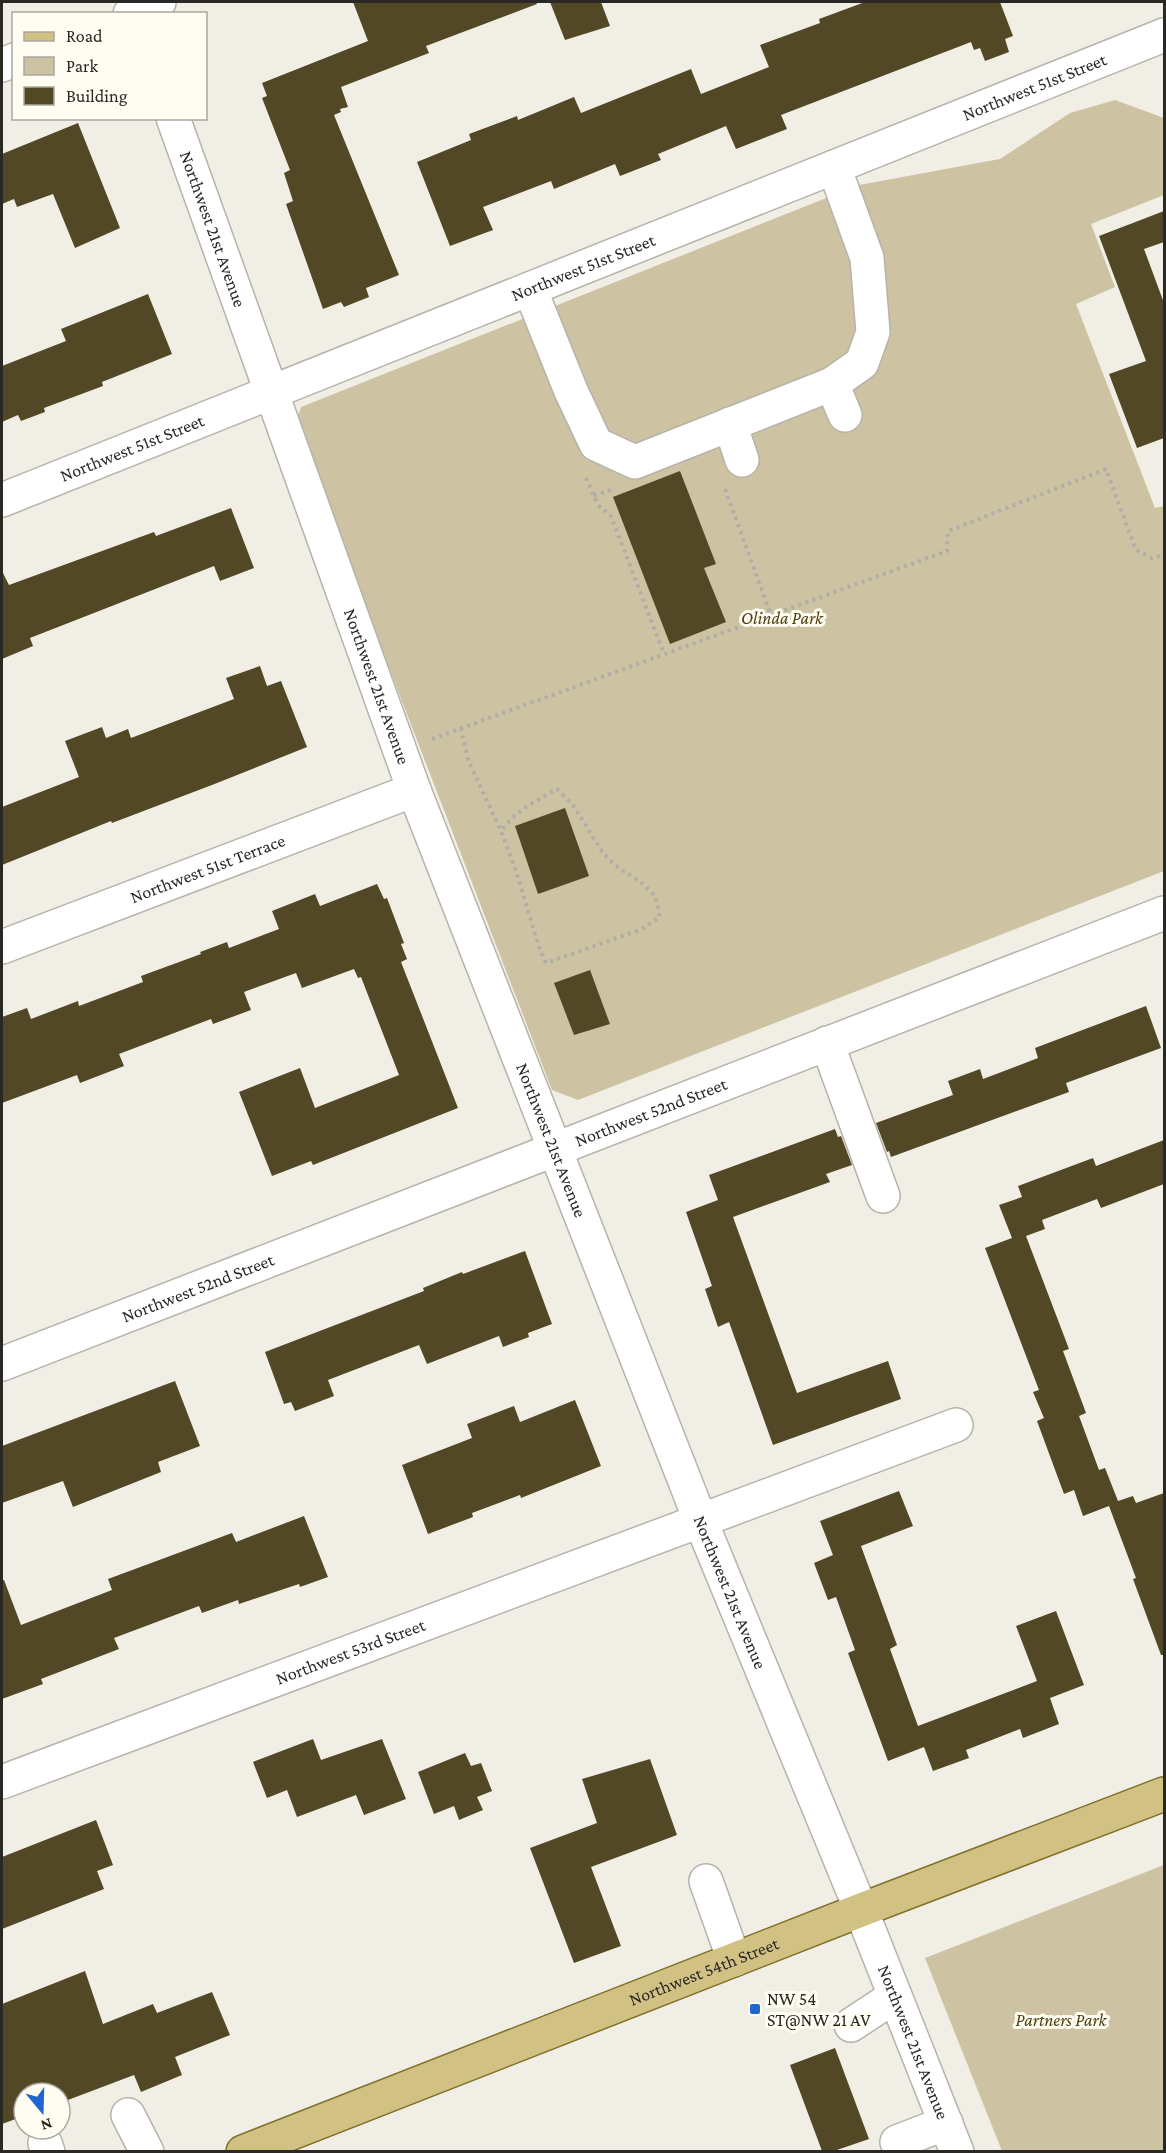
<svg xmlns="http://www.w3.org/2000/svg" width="1166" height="2153" font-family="'Crimson Pro',serif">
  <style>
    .green { fill: #cdc3a2 }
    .building { fill: #524825 }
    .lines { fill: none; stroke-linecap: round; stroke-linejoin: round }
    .minor-casing { stroke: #b5b3aa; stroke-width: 36 }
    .major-casing { stroke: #82702c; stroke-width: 36 }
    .path { stroke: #afaea6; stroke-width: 4; stroke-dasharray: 3 4.5; stroke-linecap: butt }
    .minor { stroke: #fff; stroke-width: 33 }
    .major { stroke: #d1c182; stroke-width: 33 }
    .poi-dot { fill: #1f66d1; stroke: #fffcf2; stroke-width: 2 }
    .labels { text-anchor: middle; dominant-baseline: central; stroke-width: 6; stroke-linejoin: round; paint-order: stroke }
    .street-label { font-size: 18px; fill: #292825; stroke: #fffcf2 }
    .park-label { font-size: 18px; font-style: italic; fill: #4e4111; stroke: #fffcf2 }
    .poi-label { font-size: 18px; fill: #292825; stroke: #fffcf2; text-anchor: start }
  </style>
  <rect width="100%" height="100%" fill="#f1efe5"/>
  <g class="green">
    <path d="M 1115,100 L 1164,118 L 1164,195 L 1091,224 L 1115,287 L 1076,304 L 1155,508 L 1164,506 L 1164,871 L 578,1100 L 552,1090 L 295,424 L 301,407 L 859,185 L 1000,159 L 1070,113 Z"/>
    <path d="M 1164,1865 L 1164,2151 L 1002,2151 L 925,1958 Z"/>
  </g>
  <g class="building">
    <path d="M 353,2 L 536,2 L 537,4 L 426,46 L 429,53 L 341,87 L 348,107 L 340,109 L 341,112 L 334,115 L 399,275 L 366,288 L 369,297 L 344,307 L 341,302 L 323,309 L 286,204 L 293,201 L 284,173 L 290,170 L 262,98 L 267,96 L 262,83 L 368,41 Z"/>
    <path d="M 550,2 L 601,2 L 610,26 L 565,40 Z"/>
    <path d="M 865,2 L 1000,2 L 1013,36 L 1005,39 L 1009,52 L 985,61 L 980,48 L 974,50 L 971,42 L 781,115 L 787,129 L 736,149 L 726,126 L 658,154 L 661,160 L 620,176 L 615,164 L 554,189 L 551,181 L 483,207 L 493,230 L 450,246 L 417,162 L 471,140 L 469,134 L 517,116 L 518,120 L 574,97 L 581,113 L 691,69 L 701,94 L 769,67 L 760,45 L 820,23 L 819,19 Z"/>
    <path d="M 78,123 L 120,228 L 75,248 L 53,194 L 17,207 L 14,199 L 2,204 L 2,154 Z"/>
    <path d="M 1164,211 L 1164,242 L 1144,249 L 1164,303 L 1164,438 L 1137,448 L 1109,374 L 1146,361 L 1099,236 Z"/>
    <path d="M 148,294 L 172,354 L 102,382 L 103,386 L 44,408 L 45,412 L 21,421 L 18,415 L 2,422 L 2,366 L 66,341 L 61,329 Z"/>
    <path d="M 680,471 L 716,564 L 704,568 L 726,622 L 670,644 L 613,497 Z"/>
    <path d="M 231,508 L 254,568 L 220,581 L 214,566 L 30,638 L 33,646 L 2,659 L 2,571 L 9,585 L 154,532 L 156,536 Z"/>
    <path d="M 260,666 L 267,686 L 281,681 L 307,747 L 212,785 L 112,823 L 111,821 L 2,865 L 2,807 L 79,777 L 65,741 L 102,727 L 106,738 L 128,729 L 131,738 L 234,699 L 226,678 Z"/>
    <path d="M 565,808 L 589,876 L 538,894 L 515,826 Z"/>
    <path d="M 377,884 L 384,899 L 387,898 L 404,943 L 401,944 L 407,959 L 401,962 L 458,1108 L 313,1165 L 311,1161 L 272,1176 L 239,1092 L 300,1068 L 315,1108 L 399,1075 L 361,977 L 358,978 L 354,969 L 302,988 L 296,973 L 244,992 L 251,1010 L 213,1024 L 211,1019 L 119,1054 L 124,1066 L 80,1083 L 77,1075 L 2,1103 L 2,1017 L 27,1008 L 31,1019 L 78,1001 L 79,1006 L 143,982 L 141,976 L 201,954 L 200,952 L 227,942 L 229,948 L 279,929 L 272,911 L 315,894 L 320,906 Z"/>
    <path d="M 590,970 L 610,1024 L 574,1035 L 554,983 Z"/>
    <path d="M 1146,1006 L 1161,1048 L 1066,1083 L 1069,1092 L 891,1157 L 889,1151 L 887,1152 L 876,1123 L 953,1095 L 948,1081 L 980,1069 L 983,1079 L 1038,1058 L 1035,1048 Z"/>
    <path d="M 835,1129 L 838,1137 L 841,1136 L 852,1165 L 826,1174 L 830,1182 L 733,1217 L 797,1393 L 888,1361 L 901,1399 L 773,1445 L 729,1322 L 718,1327 L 705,1289 L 712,1286 L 686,1212 L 718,1200 L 709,1175 Z"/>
    <path d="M 1164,1140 L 1164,1184 L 1101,1208 L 1097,1199 L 1042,1220 L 1045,1229 L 1026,1236 L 1069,1349 L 1063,1351 L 1086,1413 L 1079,1416 L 1099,1470 L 1105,1468 L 1118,1501 L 1133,1496 L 1136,1503 L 1164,1493 L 1164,1655 L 1161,1655 L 1133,1579 L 1136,1578 L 1109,1506 L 1083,1516 L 1074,1490 L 1064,1494 L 1037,1421 L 1044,1418 L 1033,1392 L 1039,1390 L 985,1248 L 1012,1238 L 999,1205 L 1022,1197 L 1018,1186 L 1093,1158 L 1096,1166 Z"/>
    <path d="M 525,1251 L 552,1324 L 528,1333 L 529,1337 L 503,1347 L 499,1336 L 427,1364 L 419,1345 L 328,1380 L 334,1396 L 295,1411 L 291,1402 L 284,1404 L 265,1352 L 424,1291 L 423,1288 L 462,1272 L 463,1274 Z"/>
    <path d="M 175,1381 L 200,1446 L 158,1462 L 161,1472 L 73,1507 L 63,1481 L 2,1503 L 2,1446 Z"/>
    <path d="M 575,1400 L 601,1466 L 521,1498 L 520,1495 L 472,1513 L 473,1517 L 428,1534 L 402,1465 L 472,1438 L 467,1424 L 514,1406 L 520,1422 Z"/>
    <path d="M 899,1491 L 913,1526 L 861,1546 L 897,1645 L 890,1649 L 918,1726 L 1037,1681 L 1016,1626 L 1056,1611 L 1084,1685 L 1050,1698 L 1059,1724 L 1023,1738 L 1020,1729 L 966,1750 L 969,1758 L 933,1771 L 924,1747 L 888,1761 L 848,1653 L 855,1650 L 836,1597 L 828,1600 L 814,1563 L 833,1555 L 820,1521 Z"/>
    <path d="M 304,1516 L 328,1577 L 300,1587 L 299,1584 L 239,1604 L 238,1600 L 202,1613 L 199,1606 L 114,1638 L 119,1649 L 41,1679 L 43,1684 L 2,1699 L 2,1580 L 4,1580 L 21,1625 L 112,1590 L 108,1579 L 232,1533 L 236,1542 Z"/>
    <path d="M 313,1739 L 321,1760 L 382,1739 L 406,1799 L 364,1815 L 356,1795 L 297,1817 L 287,1790 L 267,1798 L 253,1762 Z"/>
    <path d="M 465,1753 L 471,1766 L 481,1763 L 492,1791 L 477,1797 L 483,1810 L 459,1820 L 454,1806 L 434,1814 L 418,1772 Z"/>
    <path d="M 650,1759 L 677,1835 L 591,1867 L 621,1946 L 574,1963 L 530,1848 L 597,1823 L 582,1779 Z"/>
    <path d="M 96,1820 L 113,1865 L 97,1871 L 104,1889 L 2,1929 L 2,1857 Z"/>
    <path d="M 85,1971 L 103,2024 L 153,2004 L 157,2013 L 212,1992 L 230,2035 L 175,2057 L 182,2075 L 141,2092 L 134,2075 L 60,2103 L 60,2093 L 24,2093 L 24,2116 L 2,2124 L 2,2004 Z"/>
    <path d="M 835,2048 L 869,2139 L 834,2151 L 822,2151 L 790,2065 Z"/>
  </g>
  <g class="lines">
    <defs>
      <g id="minor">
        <path d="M 130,14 L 159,2"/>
        <path d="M 2,65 L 14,60"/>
        <path id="s1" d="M 173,118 L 414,790 L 701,1522 L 861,1910 L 957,2152"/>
        <path d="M 530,289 L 571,391 L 596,444 L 635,462 L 832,384 L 862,363 L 873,332 L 867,258 L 834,167"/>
        <path d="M 832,384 L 845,415"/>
        <path d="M 730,424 L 742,460"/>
        <path id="s2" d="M 2,500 L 1164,35"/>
        <path id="s3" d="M 2,947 L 414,790"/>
        <path d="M 827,1043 L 883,1196"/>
        <path id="s4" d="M 2,1364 L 1164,913"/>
        <path id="s5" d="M 2,1782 L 956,1425"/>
        <path d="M 706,1881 L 734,1960"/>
        <path d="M 851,2025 L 895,1996"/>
        <path d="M 128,2115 L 147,2152"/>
        <path d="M 897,2142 L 946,2123"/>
        <path d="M 45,2143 L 48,2152"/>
      </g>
      <g id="major">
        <path id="s6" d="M 243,2152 L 861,1910 L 1164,1794"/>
      </g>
    </defs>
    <use href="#minor" class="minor-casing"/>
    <use href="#major" class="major-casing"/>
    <g class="path">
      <path d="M 586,478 L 598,505 L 611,516 L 664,654"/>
      <path d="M 725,489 L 771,615"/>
      <path d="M 594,496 L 613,489"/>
      <path d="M 461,728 L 468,760 L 501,831 L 515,868 L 540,950 L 546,963 L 642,929 L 660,917 L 655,896 L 643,884 L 615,865 L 603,853 L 573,805 L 557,789 C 536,801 515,811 501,831"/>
      <path d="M 432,739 L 947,551 L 948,531 L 1106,469 L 1136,550 L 1152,558 L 1164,555"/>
    </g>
    <use href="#minor" class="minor"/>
    <use href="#major" class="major"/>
  </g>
  <rect class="poi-dot" x="749" y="2003" width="12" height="12" rx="3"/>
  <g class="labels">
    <g class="street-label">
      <text stroke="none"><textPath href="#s2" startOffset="1112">Northwest 51st Street</textPath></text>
      <text stroke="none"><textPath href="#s1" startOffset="118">Northwest 21st Avenue</textPath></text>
      <text stroke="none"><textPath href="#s2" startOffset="626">Northwest 51st Street</textPath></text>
      <text stroke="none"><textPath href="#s2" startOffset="140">Northwest 51st Street</textPath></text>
      <text stroke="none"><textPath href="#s1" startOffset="604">Northwest 21st Avenue</textPath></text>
      <text stroke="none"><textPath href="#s3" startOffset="220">Northwest 51st Terrace</textPath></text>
      <text stroke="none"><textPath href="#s4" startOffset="696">Northwest 52nd Street</textPath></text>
      <text stroke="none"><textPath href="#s1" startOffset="1090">Northwest 21st Avenue</textPath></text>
      <text stroke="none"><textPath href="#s4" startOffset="210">Northwest 52nd Street</textPath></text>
      <text stroke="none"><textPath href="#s1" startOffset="1576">Northwest 21st Avenue</textPath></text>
      <text stroke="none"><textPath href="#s5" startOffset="372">Northwest 53rd Street</textPath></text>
      <text stroke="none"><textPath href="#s6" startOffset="495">Northwest 54th Street</textPath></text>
      <text stroke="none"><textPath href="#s1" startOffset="2062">Northwest 21st Avenue</textPath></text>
    </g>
    <g class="park-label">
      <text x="782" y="618">Olinda Park</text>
      <text x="1061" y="2020">Partners Park</text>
    </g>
    <g class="poi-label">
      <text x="767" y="1999">NW 54<tspan x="767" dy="21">ST@NW 21 AV</tspan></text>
    </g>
  </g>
  <rect width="1166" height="2153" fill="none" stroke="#292825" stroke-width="6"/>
  <rect x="12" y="12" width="195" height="108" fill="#fffcf2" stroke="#a9a7a0" stroke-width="1.5"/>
  <rect x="24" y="32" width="30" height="9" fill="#d1c182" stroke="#a9a7a0" stroke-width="1.5"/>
  <text x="66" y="42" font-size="18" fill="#292825">Road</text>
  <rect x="24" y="57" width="30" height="18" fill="#cdc3a2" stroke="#a9a7a0" stroke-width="1.5"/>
  <text x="66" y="72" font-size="18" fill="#292825">Park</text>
  <rect x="24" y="87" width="30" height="18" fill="#524825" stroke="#a9a7a0" stroke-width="1.5"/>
  <text x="66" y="102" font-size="18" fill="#292825">Building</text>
  <g transform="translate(42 2111) rotate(161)"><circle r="28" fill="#fffcf2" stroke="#a9a7a0" stroke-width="1.5"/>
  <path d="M0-4.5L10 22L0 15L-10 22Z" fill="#1f66d1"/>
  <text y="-9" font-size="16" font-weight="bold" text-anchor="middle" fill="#292825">N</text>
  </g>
</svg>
